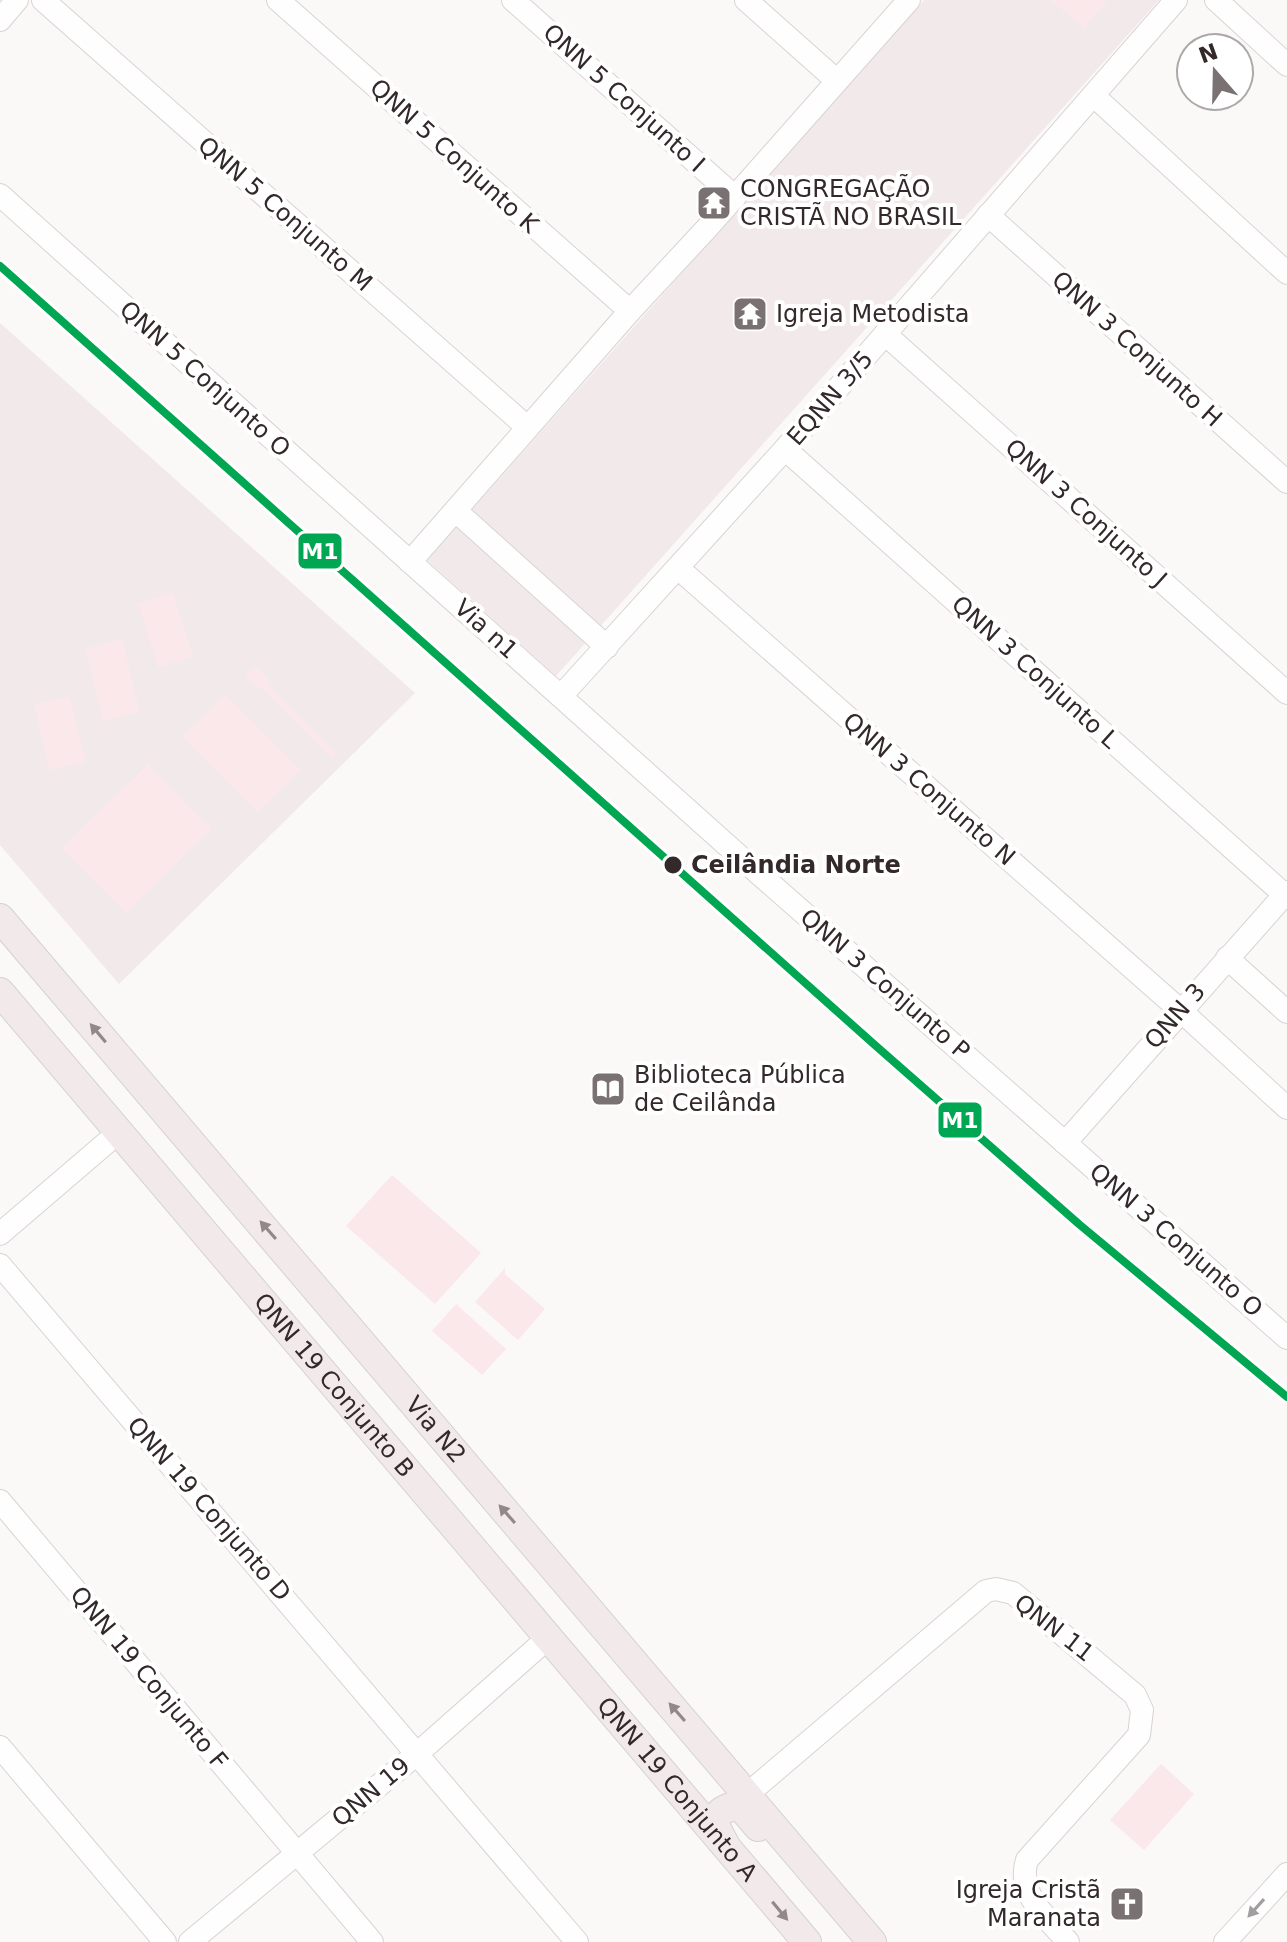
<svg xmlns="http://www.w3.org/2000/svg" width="1287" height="1942" font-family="'DejaVu Sans',sans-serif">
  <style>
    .built { fill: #f2e9ea }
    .pitch { fill: #fbe8ea }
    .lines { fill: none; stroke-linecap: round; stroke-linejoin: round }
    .minor-casing { stroke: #d9d2d3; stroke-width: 24 }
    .major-casing { stroke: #d5d2d2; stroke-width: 30 }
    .minor { stroke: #fefefe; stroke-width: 22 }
    .major { stroke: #f1e9ea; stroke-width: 28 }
    .metro-1-casing { stroke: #fff; stroke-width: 14 }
    .metro-1 { stroke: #00a651; stroke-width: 8 }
    .oneway { fill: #92888a }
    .oneway2 { fill: #a39e9f }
    .stop-dot { fill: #33282a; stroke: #fff; stroke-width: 3 }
    .labels { text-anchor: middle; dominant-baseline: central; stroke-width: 8; stroke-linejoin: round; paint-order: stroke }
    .street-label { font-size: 24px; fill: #33282a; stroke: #fff }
    .poi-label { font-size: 24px; fill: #33282a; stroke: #fff; text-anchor: start }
    .stop-label { font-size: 24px; font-weight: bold; fill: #33282a; stroke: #fff; text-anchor: start }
    .line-badge { stroke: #fff; stroke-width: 3 }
    .badge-label { font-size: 22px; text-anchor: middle; font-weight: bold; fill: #fff }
  </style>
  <rect width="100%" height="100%" fill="#fbf8f8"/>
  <g class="built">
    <path d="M 924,0 L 1159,0 L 556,676 L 427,560 Z"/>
    <path d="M 0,323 L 415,693 L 119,984 L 0,845 Z"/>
  </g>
  <g class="pitch">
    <path d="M 1050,0 L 1108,0 L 1084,28 Z"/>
    <path d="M 173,592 L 193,656 L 158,668 L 138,603 Z"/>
    <path d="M 122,638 L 140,712 L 103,722 L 85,649 Z"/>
    <path d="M 255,666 L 269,680 L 267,683 L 336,753 L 331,758 L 262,688 L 259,690 L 245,676 Z"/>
    <path d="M 225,694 L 301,770 L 258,812 L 182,736 Z"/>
    <path d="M 70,696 L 86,762 L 49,770 L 34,704 Z"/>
    <path d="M 148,764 L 212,829 L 126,913 L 61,848 Z"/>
    <path d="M 392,1175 L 481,1253 L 435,1304 L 346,1226 Z"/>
    <path d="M 505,1268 L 505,1274 L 545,1309 L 518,1340 L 475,1302 Z"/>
    <path d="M 456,1304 L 506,1349 L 482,1375 L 432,1331 Z"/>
    <path d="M 1161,1764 L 1194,1794 L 1144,1850 L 1110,1820 Z"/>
  </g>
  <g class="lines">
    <defs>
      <g id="minor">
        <path d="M 43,0 L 527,427"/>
        <path d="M 278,0 L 630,311"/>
        <path d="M 513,0 L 735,197"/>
        <path d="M 746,0 L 836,80"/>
        <path d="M 1216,0 L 1287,65"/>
        <path d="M 0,20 L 17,0"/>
        <path d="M 1094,96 L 1287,273"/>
        <path d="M 0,195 L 757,872 L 1287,1338"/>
        <path d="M 988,215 L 1287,482"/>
        <path d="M 885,334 L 1287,693"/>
        <path d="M 785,449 L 1287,897"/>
        <path d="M 456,511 L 607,647"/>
        <path d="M 410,562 L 630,311 L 708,227 L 909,0"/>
        <path d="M 678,568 L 1180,1010 L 1287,1108"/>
        <path d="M 561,696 L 785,449 L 1176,0"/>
        <path d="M 1227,958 L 1287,1012"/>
        <path d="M 1065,1143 L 1287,892"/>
        <path d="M 0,1234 L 119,1132"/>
        <path d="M 0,1265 L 577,1942"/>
        <path d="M 0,1501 L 372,1942"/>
        <path d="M 0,1747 L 165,1942"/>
        <path d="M 737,1803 L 986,1591 L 996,1589 L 1013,1593 L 1135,1695 L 1142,1710 L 1139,1735 L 1027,1860 C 1016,1894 1048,1918 1068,1942"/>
        <path d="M 190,1942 L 418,1753 L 548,1638"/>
        <path d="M 1225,1942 L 1287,1874"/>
      </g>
      <g id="major">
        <path id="s1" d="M 0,918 L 872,1942"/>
        <path id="s2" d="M 0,992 L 807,1942"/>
        <path d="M 726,1846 C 723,1840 718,1832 716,1826 C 713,1812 729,1805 741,1807 L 758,1827"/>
      </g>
    </defs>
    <use href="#minor" class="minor-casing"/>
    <use href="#major" class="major-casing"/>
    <use href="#minor" class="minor"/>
    <use href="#major" class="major"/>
    <defs>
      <path id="metro-1" d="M 0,266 L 876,1046 L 1080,1225 L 1287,1397"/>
    </defs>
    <use href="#metro-1" class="metro-1-casing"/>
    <use href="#metro-1" class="metro-1"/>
  </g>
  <defs><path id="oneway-solid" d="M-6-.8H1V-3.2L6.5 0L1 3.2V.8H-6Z" transform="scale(2)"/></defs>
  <g class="oneway">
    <use href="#oneway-solid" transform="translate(98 1033) rotate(-130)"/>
    <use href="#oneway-solid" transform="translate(268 1230) rotate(-131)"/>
    <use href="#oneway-solid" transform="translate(507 1514) rotate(-131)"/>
    <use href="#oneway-solid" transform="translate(677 1712) rotate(-131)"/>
    <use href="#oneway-solid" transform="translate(780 1911) rotate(50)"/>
  </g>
  <use class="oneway2" href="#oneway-solid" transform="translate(1256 1908) rotate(132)"/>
  <defs>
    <symbol id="temple-square" viewBox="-11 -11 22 22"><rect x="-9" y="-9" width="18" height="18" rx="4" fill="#797172" stroke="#fff"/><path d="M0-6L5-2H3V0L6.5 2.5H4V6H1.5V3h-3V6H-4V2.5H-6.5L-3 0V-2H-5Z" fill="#fff"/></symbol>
    <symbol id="library-square" viewBox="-11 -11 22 22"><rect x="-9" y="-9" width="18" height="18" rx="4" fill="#797172" stroke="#fff"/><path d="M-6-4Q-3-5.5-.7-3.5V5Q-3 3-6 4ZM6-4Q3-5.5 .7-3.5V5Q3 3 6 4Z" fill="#fff"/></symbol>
    <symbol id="church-square" viewBox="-11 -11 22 22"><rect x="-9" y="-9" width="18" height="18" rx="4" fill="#797172" stroke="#fff"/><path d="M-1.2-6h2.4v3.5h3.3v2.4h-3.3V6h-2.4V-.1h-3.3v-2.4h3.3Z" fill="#fff"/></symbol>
  </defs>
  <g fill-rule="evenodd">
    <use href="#temple-square" x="694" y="183" width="40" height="40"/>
    <use href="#temple-square" x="730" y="294" width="40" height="40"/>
    <use href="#library-square" x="588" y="1069" width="40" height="40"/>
    <use href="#church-square" x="1107" y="1884" width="40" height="40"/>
  </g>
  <circle class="stop-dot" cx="673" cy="865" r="10"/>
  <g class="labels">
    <g class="street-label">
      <text transform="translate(624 98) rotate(42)">QNN 5 Conjunto I</text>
      <text transform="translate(454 156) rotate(42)">QNN 5 Conjunto K</text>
      <text transform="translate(285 214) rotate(41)">QNN 5 Conjunto M</text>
      <text transform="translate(1137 349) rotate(42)">QNN 3 Conjunto H</text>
      <text transform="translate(205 379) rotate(42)">QNN 5 Conjunto O</text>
      <text transform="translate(830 398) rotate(-49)">EQNN 3/5</text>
      <text transform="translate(1086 513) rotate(42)">QNN 3 Conjunto J</text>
      <text transform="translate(486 629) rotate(42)">Via n1</text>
      <text transform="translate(1035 672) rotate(42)">QNN 3 Conjunto L</text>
      <text transform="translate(929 789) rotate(41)">QNN 3 Conjunto N</text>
      <text transform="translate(885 984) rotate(41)">QNN 3 Conjunto P</text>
      <text transform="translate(1175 1016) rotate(-49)">QNN 3</text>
      <text transform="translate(1176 1240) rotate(41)">QNN 3 Conjunto O</text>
      <text stroke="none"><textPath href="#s2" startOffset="516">QNN 19 Conjunto B</textPath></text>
      <text stroke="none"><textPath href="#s1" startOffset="672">Via N2</textPath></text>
      <text transform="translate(209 1509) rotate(49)">QNN 19 Conjunto D</text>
      <text transform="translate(1054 1628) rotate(38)">QNN 11</text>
      <text transform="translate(149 1678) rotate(50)">QNN 19 Conjunto F</text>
      <text stroke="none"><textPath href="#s2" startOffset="1046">QNN 19 Conjunto A</textPath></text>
      <text transform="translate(371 1792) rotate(-40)">QNN 19</text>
    </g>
    <g class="poi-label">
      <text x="740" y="189">CONGREGAÇÃO<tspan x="740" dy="28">CRISTÃ NO BRASIL</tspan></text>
      <text x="776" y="314">Igreja Metodista</text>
      <text x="634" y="1075">Biblioteca Pública<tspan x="634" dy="28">de Ceilânda</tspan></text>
      <text x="1101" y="1890" text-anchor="end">Igreja Cristã<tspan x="1101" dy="28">Maranata</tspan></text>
    </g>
    <g class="stop-label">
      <text x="691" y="865">Ceilândia Norte</text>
    </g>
  </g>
  <g class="line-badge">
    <rect x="297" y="532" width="46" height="38" rx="8" fill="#00a651"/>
    <rect x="937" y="1101" width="46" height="38" rx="8" fill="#00a651"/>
  </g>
  <g class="badge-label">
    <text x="320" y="559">M1</text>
    <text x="960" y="1128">M1</text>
  </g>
  <g transform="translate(1215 72) rotate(340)"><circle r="38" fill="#ffffff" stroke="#ada9aa" stroke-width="2"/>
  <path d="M0-6L14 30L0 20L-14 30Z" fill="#797172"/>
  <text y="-12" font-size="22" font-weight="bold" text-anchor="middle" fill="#33282a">N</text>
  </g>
</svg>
